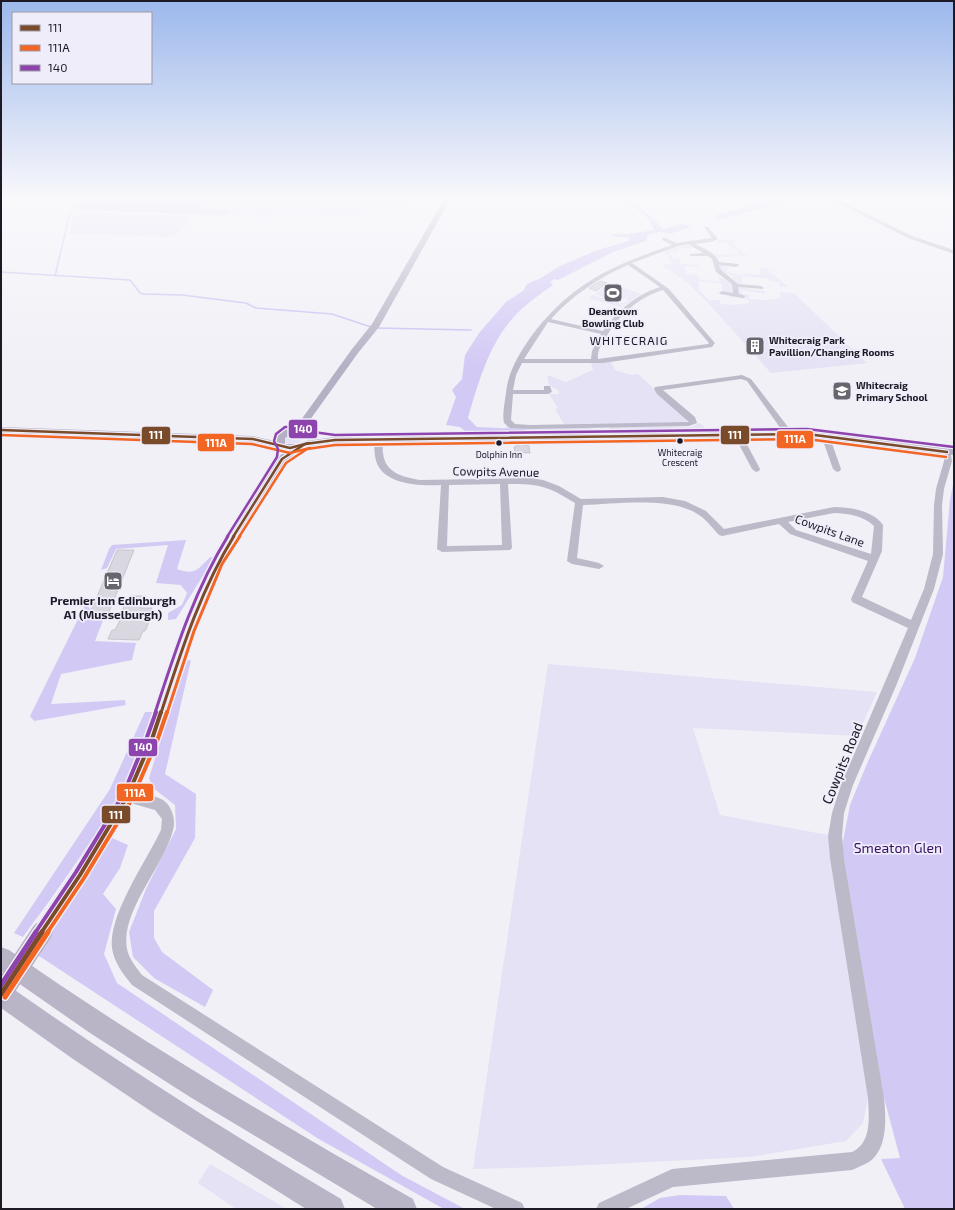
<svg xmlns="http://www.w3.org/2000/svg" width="955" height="1210" font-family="'Exo 2',sans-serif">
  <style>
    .green { fill: #e5e2f5 }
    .forest { fill: #d3c9f5 }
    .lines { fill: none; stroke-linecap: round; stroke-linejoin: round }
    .stream { stroke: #cabdf3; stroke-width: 1.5 }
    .building { fill: #d9d7e0; stroke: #c7c5ce }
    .minor { fill: #bcb9c9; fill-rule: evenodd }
    .major { fill: #b5b0c4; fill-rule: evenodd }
    .highway { fill: #bab4c7; fill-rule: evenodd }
    .major-bridge-far1 { stroke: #b5b0c4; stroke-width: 16 }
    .major-bridge { stroke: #b5b0c4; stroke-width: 21 }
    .bus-1-far3-casing { stroke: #f0edfa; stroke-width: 5 }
    .bus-1-far2-casing { stroke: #f0edfa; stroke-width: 6 }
    .bus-1-far1-casing { stroke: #f0edfa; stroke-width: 7 }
    .bus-1-casing { stroke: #f0edfa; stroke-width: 8 }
    .bus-2-far3-casing { stroke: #f0edfa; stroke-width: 5 }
    .bus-2-far2-casing { stroke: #f0edfa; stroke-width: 6 }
    .bus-2-far1-casing { stroke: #f0edfa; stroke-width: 7 }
    .bus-2-casing { stroke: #f0edfa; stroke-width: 8 }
    .bus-3-far3-casing { stroke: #f0edfa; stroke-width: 5 }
    .bus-3-far2-casing { stroke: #f0edfa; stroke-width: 6 }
    .bus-3-far1-casing { stroke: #f0edfa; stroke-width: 7 }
    .bus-3-casing { stroke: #f0edfa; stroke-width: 8 }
    .bus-1-far3 { stroke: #7a4b2a; stroke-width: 2.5 }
    .bus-1-far2 { stroke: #7a4b2a; stroke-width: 3 }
    .bus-1-far1 { stroke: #7a4b2a; stroke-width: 4 }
    .bus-1 { stroke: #7a4b2a; stroke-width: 5 }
    .bus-2-far3 { stroke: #f26522; stroke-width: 2.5 }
    .bus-2-far2 { stroke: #f26522; stroke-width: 3 }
    .bus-2-far1 { stroke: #f26522; stroke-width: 4 }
    .bus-2 { stroke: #f26522; stroke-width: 5 }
    .bus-3-far3 { stroke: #8e44ad; stroke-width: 2.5 }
    .bus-3-far2 { stroke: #8e44ad; stroke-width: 3 }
    .bus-3-far1 { stroke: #8e44ad; stroke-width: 4 }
    .bus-3 { stroke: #8e44ad; stroke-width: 5 }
    .bus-dot { fill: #1d1a25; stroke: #f0edfa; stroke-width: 1.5 }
    .labels { text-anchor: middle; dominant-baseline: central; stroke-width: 3.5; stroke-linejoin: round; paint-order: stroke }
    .far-bus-label { font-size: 9px; fill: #1d1a25; stroke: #f0edfa }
    .far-poi-label { font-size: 10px; font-weight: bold; fill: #1d1a25; stroke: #f0edfa; text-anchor: start }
    .far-quarter-label { font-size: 12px; letter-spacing: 1px; fill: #1d1a25; stroke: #f0edfa }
    .street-label { font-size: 12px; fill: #1d1a25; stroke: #f0edfa }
    .poi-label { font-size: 12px; font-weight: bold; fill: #1d1a25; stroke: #f0edfa }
    .near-street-label { font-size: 14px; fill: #1d1a25; stroke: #f0edfa }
    .near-park-label { font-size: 14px; fill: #341166; stroke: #f0edfa }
    .line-badge { stroke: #f0edfa; stroke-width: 1.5 }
    .badge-label { font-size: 11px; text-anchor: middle; font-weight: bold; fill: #fff }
  </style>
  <rect width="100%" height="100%" fill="#f1f0f7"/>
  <g class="green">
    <path d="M 159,197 L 390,197 L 416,199 L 403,215 L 398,215 L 401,208 L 362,208 L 359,217 L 322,215 L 323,213 L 282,211 L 279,211 L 271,218 L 253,217 L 253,211 L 282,198 L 240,215 L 225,215 L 229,211 L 206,209 L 200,207 L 199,200 Z"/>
    <path d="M 77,212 L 188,216 L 194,217 L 173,237 L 70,234 L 73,214 Z"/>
    <path d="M 718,240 L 736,240 L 737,241 L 733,243 L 748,257 C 744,257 738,255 734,256 C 726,256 721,260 714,255 L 738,254 L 737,249 L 732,249 L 728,243 L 716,242 Z"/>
    <path d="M 688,244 L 696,248 L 679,248 L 678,253 L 671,252 L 671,255 L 673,258 L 680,259 L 680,264 L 698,265 L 698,267 L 684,266 L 686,274 L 698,275 L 698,279 L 719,282 L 719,277 L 732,282 L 733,293 L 729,294 L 729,292 L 722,291 L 722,284 L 699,281 L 699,290 L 709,300 L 720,300 L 720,304 L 733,305 L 749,303 L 748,299 L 721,297 L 729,297 L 730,296 L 746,297 L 746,296 L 739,294 L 738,287 L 765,291 L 765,294 L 741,290 L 742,294 L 749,295 L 750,299 L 766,300 L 780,298 L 780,292 L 794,293 L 867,363 L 771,373 L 709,304 L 688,283 L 662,265 L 672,263 L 664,251 Z"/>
    <path d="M 720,265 L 724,265 L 724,267 L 728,267 L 727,272 L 744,275 L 745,273 L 760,275 L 760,268 L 766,268 L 788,287 L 780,287 L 779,282 L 770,281 L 767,278 L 742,277 L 742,283 L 747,284 L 747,285 L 737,284 L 731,278 L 734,277 L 727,273 L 723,273 L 720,270 Z"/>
    <path d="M 610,283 L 641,294 L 621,307 L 588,298 L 593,295 L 618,303 L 622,306 L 620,303 L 624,303 L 629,300 L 626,298 L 633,292 L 618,302 L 595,294 L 608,285 L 621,289 L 609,284 Z"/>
    <path d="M 611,362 L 615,370 L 631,375 L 638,374 L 652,387 L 656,393 L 687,418 L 687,421 L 683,423 L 564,424 L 555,409 L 558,408 L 549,394 L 559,394 L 558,390 L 549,385 L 547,375 L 566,382 L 593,370 L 591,363 Z"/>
    <path d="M 699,423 L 711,432 L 613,433 L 608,430 L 610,427 L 692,427 Z"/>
    <path d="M 507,425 L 514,428 L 592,428 L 596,431 L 594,434 L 502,434 Z"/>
    <path d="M 293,433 L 302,435 L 303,439 L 297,444 L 284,443 L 283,439 Z"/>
    <path d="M 548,664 L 877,692 L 857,736 L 693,728 L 720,815 L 828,835 L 869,1094 L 863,1123 L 846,1141 L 750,1157 L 549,1167 L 473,1169 Z"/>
    <path d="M 210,1164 L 287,1209 L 236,1209 L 198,1183 Z"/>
  </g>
  <g class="forest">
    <path d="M 78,197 L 159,197 L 199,200 L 200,207 L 206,209 L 229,211 L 225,215 L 82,210 L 78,208 Z"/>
    <path d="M 616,197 L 633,197 L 635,204 L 648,214 L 657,222 L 659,226 L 663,229 C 673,227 683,221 691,227 L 670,234 L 659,232 L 648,235 L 646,241 L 613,252 L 558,280 L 554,279 L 550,282 L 553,285 C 539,295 524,305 513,318 C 488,346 478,384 468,418 L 477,427 L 525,429 L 526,432 L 506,434 L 469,434 L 460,427 L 446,425 L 456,397 L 452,390 L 462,379 L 465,355 L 479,333 L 506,302 L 523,291 L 527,284 L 541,278 L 558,267 L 595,251 L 628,241 L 630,238 L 611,236 L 615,234 L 629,234 L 654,230 C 649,214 633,206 618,200 Z"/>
    <path d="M 782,197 L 806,197 L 717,220 L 717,215 Z"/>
    <path d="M 954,480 L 954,1209 L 905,1209 L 881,1159 L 900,1158 L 883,1094 L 842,846 L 850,805 L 866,766 L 915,658 L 943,577 L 950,500 Z"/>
    <path d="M 186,540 L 177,569 C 195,576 198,569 210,557 L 214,558 L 176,619 L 168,620 L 168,613 L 182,605 L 187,593 L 181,585 L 156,583 L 168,545 L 116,549 L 107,568 L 101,570 L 109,549 L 112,545 Z"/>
    <path d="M 85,605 L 104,618 L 95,641 L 136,643 L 132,660 L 61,674 L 51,704 L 125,700 L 126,705 L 34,721 L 30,716 Z"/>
    <path d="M 191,660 L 165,774 L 196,794 L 195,838 L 154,911 L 154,938 L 162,952 L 213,990 L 205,1007 L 154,978 L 133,957 L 129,932 L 146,889 L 176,829 L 175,805 L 153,788 L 149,778 L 185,661 Z"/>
    <path d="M 145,712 L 153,712 C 148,734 139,751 130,771 C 101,831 62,884 23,937 L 14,933 L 110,789 Z"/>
    <path d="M 112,838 L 128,845 L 120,868 L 103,894 L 116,909 L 104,954 L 117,983 L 401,1175 L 465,1209 L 444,1209 L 317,1138 L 36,954 Z"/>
    <path d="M 680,1195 L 726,1196 L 734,1209 L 641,1209 L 660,1198 Z"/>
  </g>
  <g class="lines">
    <g class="stream">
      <path d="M 626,197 L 650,218 L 656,230"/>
      <path d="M 75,209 L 76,197"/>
      <path d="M 1,272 L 130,280 L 140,293 L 144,294 L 182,295 L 246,303 L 256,308 L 332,314 L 371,327"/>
      <path d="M 55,276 L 70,213 L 73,211"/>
      <path d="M 376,328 L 471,330"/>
    </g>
  </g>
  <g class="building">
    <path d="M 600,281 L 607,283 L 596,291 L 589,288 Z"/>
    <path d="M 521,444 L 529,446 L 530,453 L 515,452 L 514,447 Z"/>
    <path d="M 117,550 L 134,550 L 109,612 L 90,613 Z"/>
    <path d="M 130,596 L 146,596 L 140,608 L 152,608 L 146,620 L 150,620 L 145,631 L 143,631 L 139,640 L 108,639 L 112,630 L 115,630 L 124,612 L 121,612 Z"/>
  </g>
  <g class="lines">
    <g class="minor">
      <path d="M 826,197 L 832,197 L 912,236 L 954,250 L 954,254 L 908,238 Z"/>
      <path d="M 704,227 L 708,227 L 718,239 L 711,242 L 695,244 C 703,248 716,253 719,262 L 738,264 L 739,265 L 736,267 L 719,265 L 721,270 L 738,284 L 761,286 L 764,288 L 763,289 L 738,287 L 739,294 L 746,296 L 743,298 L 720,294 L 719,293 L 722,291 L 733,293 L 732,284 L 716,272 L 712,259 L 708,256 L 690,256 L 690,254 L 703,253 L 689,244 L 678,246 L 632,263 L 669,289 L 714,342 L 715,343 L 712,347 L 603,363 L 522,363 L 516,375 L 513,390 L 544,390 L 544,386 L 550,386 L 552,392 L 548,394 L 513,394 L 511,420 L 515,424 L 530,425 L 689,422 L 657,394 L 654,389 L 655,387 L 742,375 L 751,379 L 792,432 L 792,436 L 786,436 L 747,381 L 741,379 L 663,390 L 695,417 L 697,423 L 689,426 L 530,429 L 510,428 L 504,423 C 502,415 505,401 506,393 C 508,372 519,354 530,338 C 569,285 610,266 672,245 L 662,240 L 662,238 L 666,238 L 676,243 L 712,238 ZM 628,265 L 660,287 C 635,295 618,310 603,331 L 551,319 C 573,295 598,278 628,265 ZM 663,290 L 709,343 L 708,344 L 598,359 C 597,351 601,345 605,339 C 618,316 637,298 663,290 ZM 548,322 L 601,334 L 592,351 L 591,359 L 524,359 Z"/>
      <path d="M 735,433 L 741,433 L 742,435 L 760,469 L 759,471 L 756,472 L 752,469 L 734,435 Z"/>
      <path d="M 822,433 L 828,433 L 829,435 L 841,469 L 840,471 L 837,472 L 833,469 L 821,435 Z"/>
      <path d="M 376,437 L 382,437 C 384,442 382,448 383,453 C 385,473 403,477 420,480 L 531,478 L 543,480 L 559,486 L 581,499 L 663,497 L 685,501 L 706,511 L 724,529 L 834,507 C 850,507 874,511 883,525 L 882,551 L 862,597 L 911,620 L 924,589 L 933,554 L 934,505 L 936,489 L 944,461 L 944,450 L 950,450 L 952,461 L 944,489 L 942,505 L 943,554 L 934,589 L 896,686 L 853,785 L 844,813 L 842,836 L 844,858 L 884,1098 C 886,1118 888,1149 869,1162 C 864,1165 858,1167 852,1170 L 673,1187 L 626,1209 L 596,1209 L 599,1203 L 672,1169 L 852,1152 C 872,1143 869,1117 868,1098 L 830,858 L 828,836 L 832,813 L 841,785 L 908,628 L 852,602 L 851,599 L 868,561 L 790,534 L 779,524 L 722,536 L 719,535 C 713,529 707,520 699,515 C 672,496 616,504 583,505 L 577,558 L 599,563 L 604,566 L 599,569 L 572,564 L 567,561 L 575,503 C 547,486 541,484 508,484 L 512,548 L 510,550 L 442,552 L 437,549 L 441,485 C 418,486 379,485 375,456 C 374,450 374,443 376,437 ZM 500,484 L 502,545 L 447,546 L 449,485 ZM 834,513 C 847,513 864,516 874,526 L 871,554 L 796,530 L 788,522 Z"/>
      <path d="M 127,791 C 138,794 153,794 163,800 C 172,806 176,820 173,830 C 164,867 120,911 127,949 C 129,959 136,967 142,975 L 443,1167 L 522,1203 L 525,1209 L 496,1209 L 431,1179 L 132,985 C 123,974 114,962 112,948 C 108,915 147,860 161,830 L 162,819 L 155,810 L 123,801 L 121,797 L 123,793 Z"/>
    </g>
    <path class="major" d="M 448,197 L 455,197 L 446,207 L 379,327 L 358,353 L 307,424 L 285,438 L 285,444 L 297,444 L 305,441 L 335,437 L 807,431 L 954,449 L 954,455 L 936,454 L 807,437 L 335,443 C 310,446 306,446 286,461 L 224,563 L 196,629 L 160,739 L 133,803 L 86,881 L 59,921 L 53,924 L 47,921 L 44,915 L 47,909 L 74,869 L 121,791 L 144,739 L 182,629 L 212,562 L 278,457 L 287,450 L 253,442 L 1,433 L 1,427 L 253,436 L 274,441 L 276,435 L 301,420 L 352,349 L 372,324 L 440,206 Z"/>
    <g class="highway">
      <path d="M 1,947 L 9,950 C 139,1041 275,1121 413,1199 L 417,1209 L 377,1209 L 190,1097 L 90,1033 L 1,971 Z"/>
      <path d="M 1,983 L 9,986 C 117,1062 227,1132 341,1199 L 345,1209 L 306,1209 L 155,1114 L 73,1059 L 1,1008 Z"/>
    </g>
    <path class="major-bridge-far1" d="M 41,933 L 53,915"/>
    <path class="major-bridge" d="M 1,994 L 42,932"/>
    <defs>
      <g id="bus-1-far3">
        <path d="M 1,430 L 253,439 L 290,448 L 309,443"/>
        <path d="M 233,537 L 282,459 L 305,444 L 335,440 L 807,434 L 947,452"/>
      </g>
      <path id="bus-1-far2" d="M 161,713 C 181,652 200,591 234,536"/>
      <path id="bus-1-far1" d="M 41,933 L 80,875 L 127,797 L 152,739 L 161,712"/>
      <path id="bus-1" d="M 1,994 L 42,932"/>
      <g id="bus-2-far3">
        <path d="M 1,435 L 252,444 L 290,453 L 310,448"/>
        <path d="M 239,537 L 286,463 L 307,449 L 335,445 L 807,439 L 946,457"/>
      </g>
      <path id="bus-2-far2" d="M 167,713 L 194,631 L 222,564 L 240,536"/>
      <path id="bus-2-far1" d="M 47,933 L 84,878 L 132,799 L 157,741 L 167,712"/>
      <path id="bus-2" d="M 5,997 L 48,932"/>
      <path id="bus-3-far3" d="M 227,537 L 277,457 L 278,449 L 274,441 L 276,434 L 285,427 L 295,427 L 313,432 L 335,435 L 807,429 L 954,447"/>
      <path id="bus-3-far2" d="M 155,713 C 175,652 194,591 228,536"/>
      <path id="bus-3-far1" d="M 35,933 L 76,872 L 123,795 L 147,737 L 156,712"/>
      <path id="bus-3" d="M 1,985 L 36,932"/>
    </defs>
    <use href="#bus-1-far3" class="bus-1-far3-casing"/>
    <use href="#bus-1-far2" class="bus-1-far2-casing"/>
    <use href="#bus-1-far1" class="bus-1-far1-casing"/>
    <use href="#bus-1" class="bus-1-casing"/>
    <use href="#bus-2-far3" class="bus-2-far3-casing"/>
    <use href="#bus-2-far2" class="bus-2-far2-casing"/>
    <use href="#bus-2-far1" class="bus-2-far1-casing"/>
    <use href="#bus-2" class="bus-2-casing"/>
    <use href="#bus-3-far3" class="bus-3-far3-casing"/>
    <use href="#bus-3-far2" class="bus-3-far2-casing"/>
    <use href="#bus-3-far1" class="bus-3-far1-casing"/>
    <use href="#bus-3" class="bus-3-casing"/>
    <use href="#bus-1-far3" class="bus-1-far3"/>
    <use href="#bus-1-far2" class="bus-1-far2"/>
    <use href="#bus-1-far1" class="bus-1-far1"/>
    <use href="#bus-1" class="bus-1"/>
    <use href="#bus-2-far3" class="bus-2-far3"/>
    <use href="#bus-2-far2" class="bus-2-far2"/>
    <use href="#bus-2-far1" class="bus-2-far1"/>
    <use href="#bus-2" class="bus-2"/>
    <use href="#bus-3-far3" class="bus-3-far3"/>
    <use href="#bus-3-far2" class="bus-3-far2"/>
    <use href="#bus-3-far1" class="bus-3-far1"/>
    <use href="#bus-3" class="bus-3"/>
  </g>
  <linearGradient id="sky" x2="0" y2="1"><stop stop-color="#9cb8ec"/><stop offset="0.54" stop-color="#f9f8fb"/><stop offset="1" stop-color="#f9f8fb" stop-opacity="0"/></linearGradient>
  <rect width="955" height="367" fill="url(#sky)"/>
  <defs>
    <symbol id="stadium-square" viewBox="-11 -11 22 22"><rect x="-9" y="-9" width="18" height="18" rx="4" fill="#67656e" stroke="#f0edfa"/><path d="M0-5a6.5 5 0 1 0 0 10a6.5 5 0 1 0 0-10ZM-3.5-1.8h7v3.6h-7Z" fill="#fff"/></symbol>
    <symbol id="building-square" viewBox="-11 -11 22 22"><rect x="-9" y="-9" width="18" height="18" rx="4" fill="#67656e" stroke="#f0edfa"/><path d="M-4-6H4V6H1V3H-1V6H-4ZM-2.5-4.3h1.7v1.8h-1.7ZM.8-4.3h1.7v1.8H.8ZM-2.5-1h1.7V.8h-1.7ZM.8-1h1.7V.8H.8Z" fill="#fff"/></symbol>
    <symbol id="school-square" viewBox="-11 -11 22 22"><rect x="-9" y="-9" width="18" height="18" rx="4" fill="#67656e" stroke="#f0edfa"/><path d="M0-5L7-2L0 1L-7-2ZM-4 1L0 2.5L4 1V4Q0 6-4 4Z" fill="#fff"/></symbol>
    <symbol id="hotel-square" viewBox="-11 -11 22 22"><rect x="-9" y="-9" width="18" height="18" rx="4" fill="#67656e" stroke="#f0edfa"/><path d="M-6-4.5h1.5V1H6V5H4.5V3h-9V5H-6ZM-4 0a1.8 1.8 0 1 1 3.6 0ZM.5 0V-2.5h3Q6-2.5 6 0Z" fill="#fff"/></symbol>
  </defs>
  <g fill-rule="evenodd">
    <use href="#stadium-square" x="602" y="282" width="22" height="22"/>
    <use href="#building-square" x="744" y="335" width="22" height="22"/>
    <use href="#school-square" x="831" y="380" width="22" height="22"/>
    <use href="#hotel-square" x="102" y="570" width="22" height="22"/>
  </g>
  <g class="bus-dot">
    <circle cx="680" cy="441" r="3.5"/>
    <circle cx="499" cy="443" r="3.5"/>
  </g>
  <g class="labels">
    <g class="far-bus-label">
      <text x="680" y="452">Whitecraig<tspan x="680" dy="10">Crescent</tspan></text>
      <text x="499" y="454">Dolphin Inn</text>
    </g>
    <g class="far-poi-label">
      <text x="613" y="311" text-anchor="middle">Deantown<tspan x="613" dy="12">Bowling Club</tspan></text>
      <text x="769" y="340">Whitecraig Park<tspan x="769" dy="12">Pavillion/Changing Rooms</tspan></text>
      <text x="856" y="385">Whitecraig<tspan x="856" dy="12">Primary School</tspan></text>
    </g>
    <g class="far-quarter-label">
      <text x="629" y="340">WHITECRAIG</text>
    </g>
    <g class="street-label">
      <text transform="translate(496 471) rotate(1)">Cowpits Avenue</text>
      <text transform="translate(830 530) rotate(20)">Cowpits Lane</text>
    </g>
    <g class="poi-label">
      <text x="113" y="600">Premier Inn Edinburgh<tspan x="113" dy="14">A1 (Musselburgh)</tspan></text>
    </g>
    <g class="near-street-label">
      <text transform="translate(842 763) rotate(-68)">Cowpits Road</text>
    </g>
    <g class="near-park-label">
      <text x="898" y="847">Smeaton Glen</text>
    </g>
  </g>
  <g class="line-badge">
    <rect x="288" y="419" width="30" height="20" rx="4" fill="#8e44ad"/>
    <rect x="720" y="425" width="30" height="20" rx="4" fill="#7a4b2a"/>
    <rect x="141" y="426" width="30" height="19" rx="4" fill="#7a4b2a"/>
    <rect x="776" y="430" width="38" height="19" rx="4" fill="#f26522"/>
    <rect x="197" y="433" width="38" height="19" rx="4" fill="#f26522"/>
    <rect x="128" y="738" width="30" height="19" rx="4" fill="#8e44ad"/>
    <rect x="116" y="783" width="38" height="19" rx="4" fill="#f26522"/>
    <rect x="101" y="805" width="30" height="19" rx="4" fill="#7a4b2a"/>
  </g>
  <g class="badge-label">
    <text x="303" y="433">140</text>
    <text x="735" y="439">111</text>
    <text x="156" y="439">111</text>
    <text x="795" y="443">111A</text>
    <text x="216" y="447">111A</text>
    <text x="143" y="751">140</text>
    <text x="135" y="797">111A</text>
    <text x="116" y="819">111</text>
  </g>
  <rect width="955" height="1210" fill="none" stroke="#1d1a25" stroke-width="4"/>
  <rect x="12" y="12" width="140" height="72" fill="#f0edfa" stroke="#9c99a5"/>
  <rect x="20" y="25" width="20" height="6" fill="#7a4b2a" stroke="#9c99a5"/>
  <text x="48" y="32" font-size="12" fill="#1d1a25">111</text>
  <rect x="20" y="45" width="20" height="6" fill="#f26522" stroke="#9c99a5"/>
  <text x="48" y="52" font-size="12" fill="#1d1a25">111A</text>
  <rect x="20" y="65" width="20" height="6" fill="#8e44ad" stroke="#9c99a5"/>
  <text x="48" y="72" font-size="12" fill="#1d1a25">140</text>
</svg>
